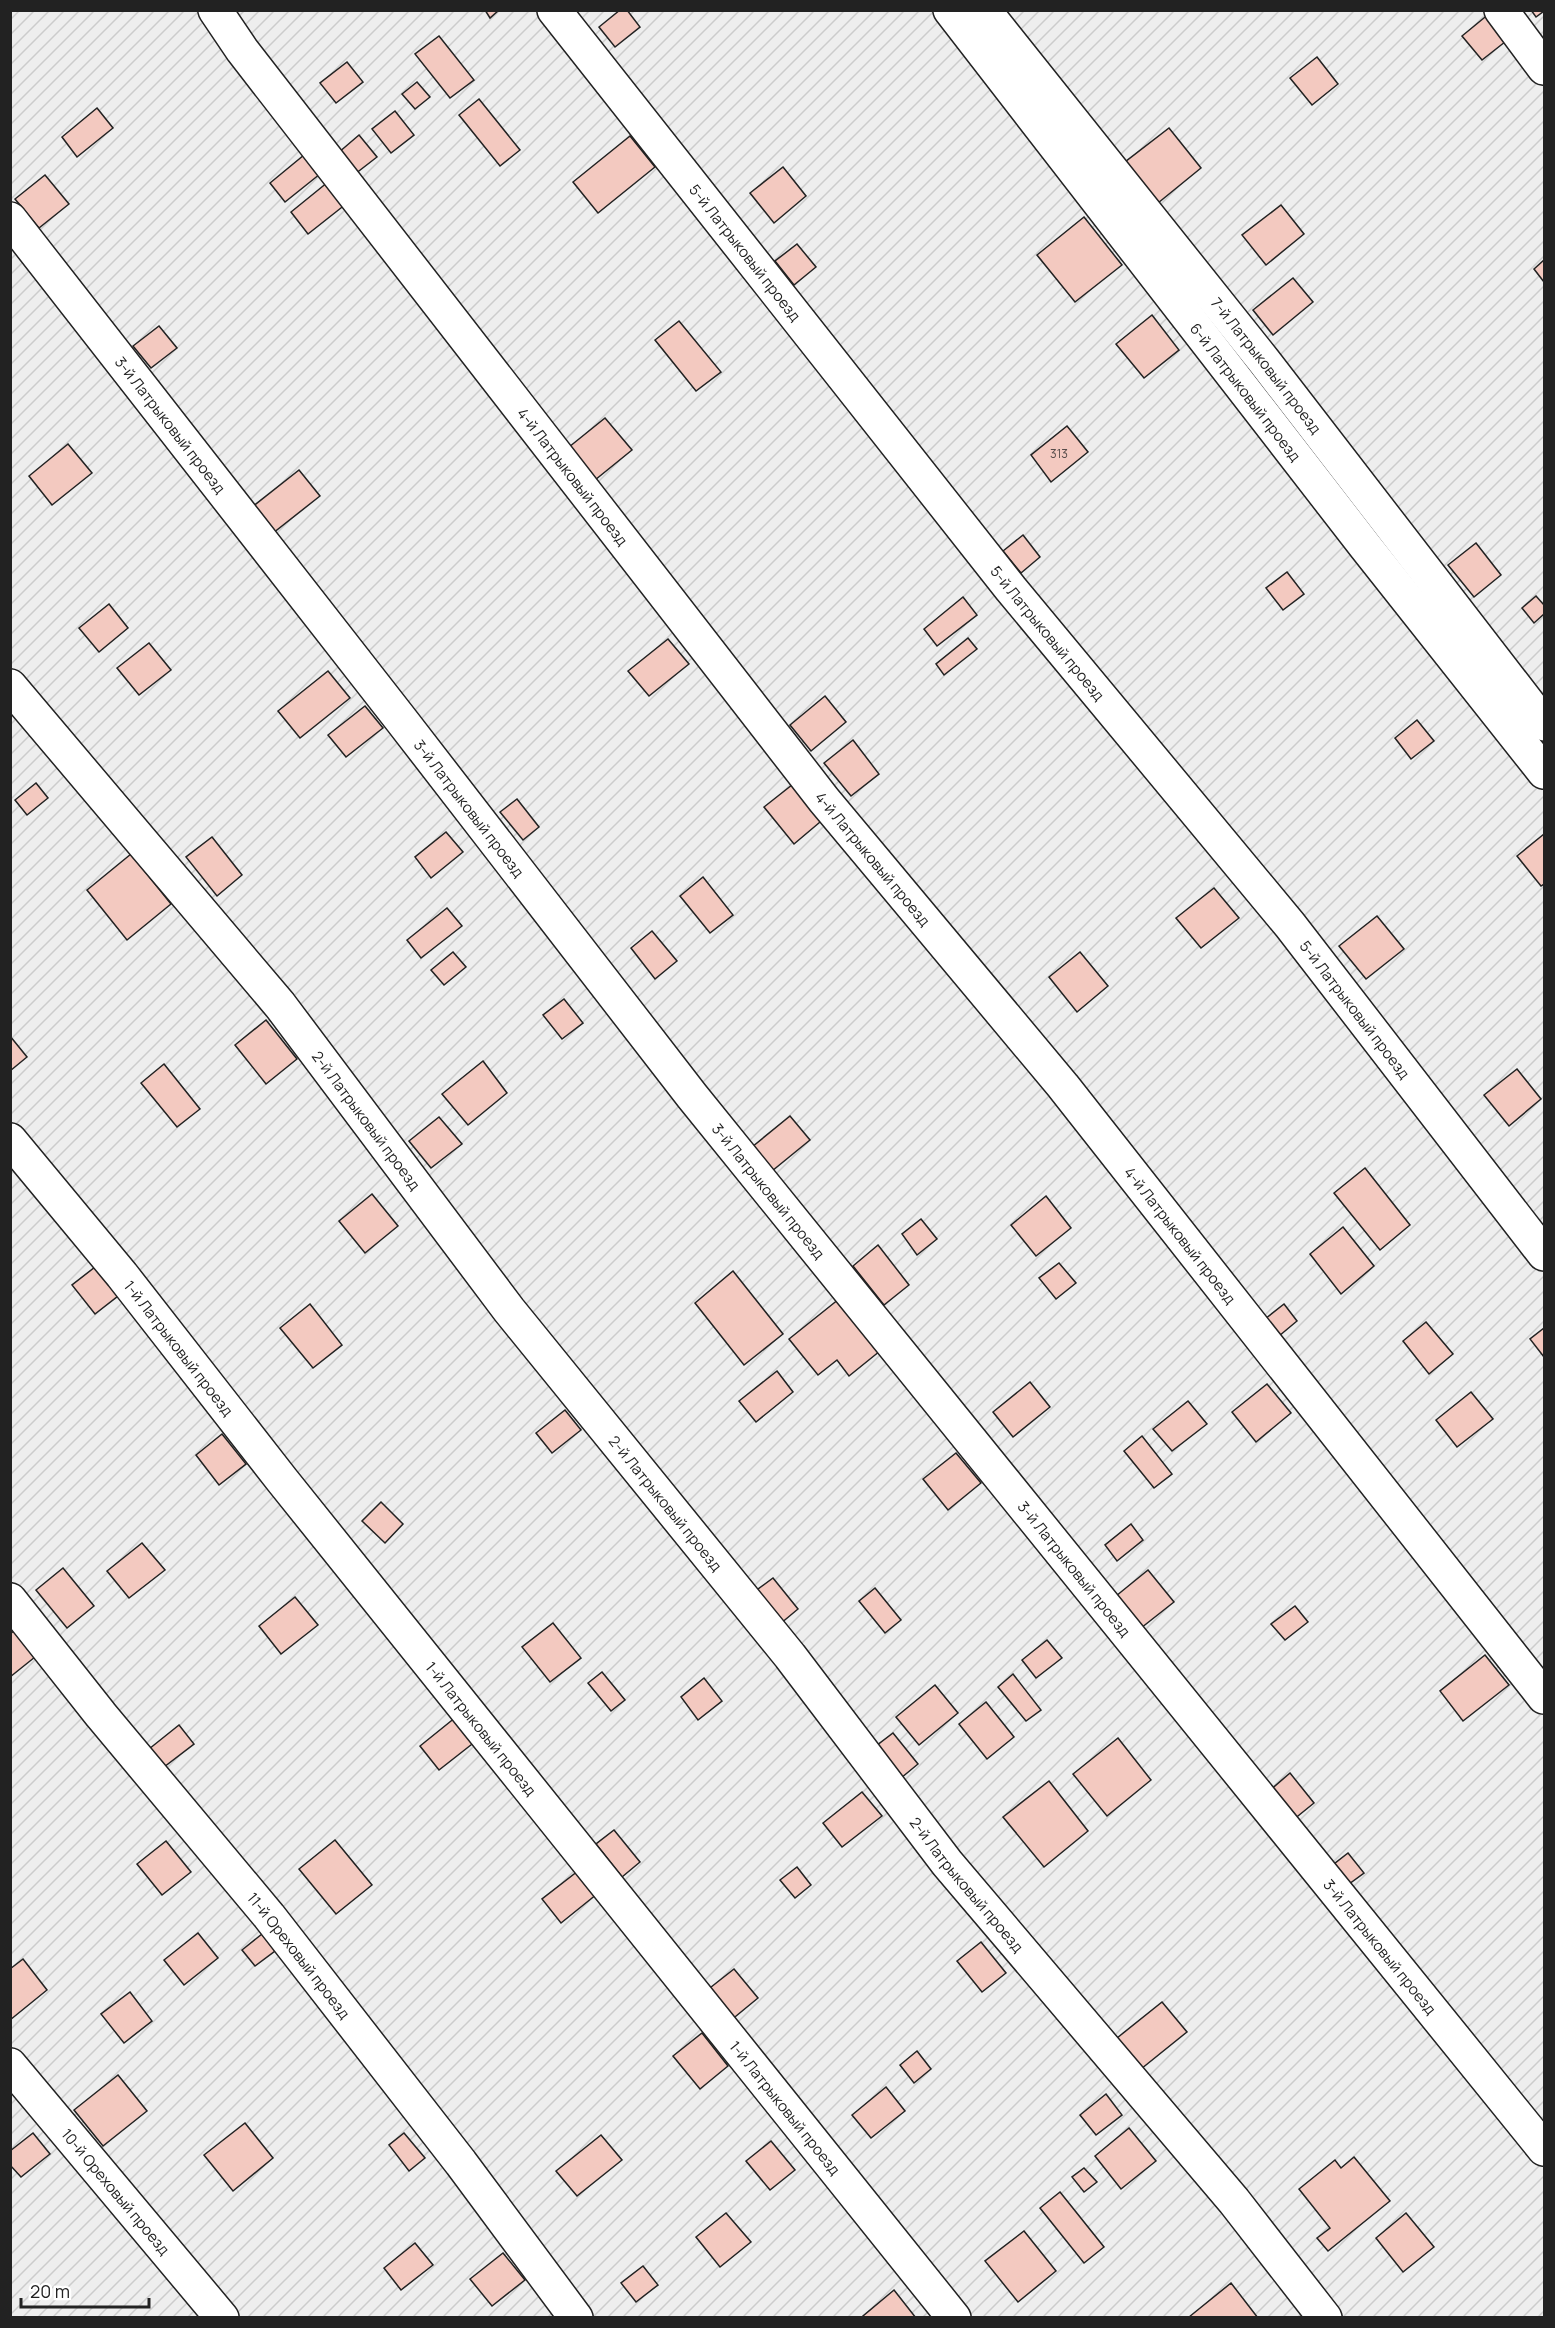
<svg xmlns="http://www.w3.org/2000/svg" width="1555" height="2328" font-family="Manrope,sans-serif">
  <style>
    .garden { fill: url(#garden-furrows); stroke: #6f6f6f; stroke-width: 1.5 }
    .building { fill: #f3c9c0; stroke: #222; stroke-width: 1.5 }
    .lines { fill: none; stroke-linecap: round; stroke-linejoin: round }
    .minor-casing { stroke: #222; stroke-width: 36 }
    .minor { stroke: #fff; stroke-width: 33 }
    .labels { text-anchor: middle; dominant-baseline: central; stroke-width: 4.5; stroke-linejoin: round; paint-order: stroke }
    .number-label { font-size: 12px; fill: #564c4a }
    .street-label { font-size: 15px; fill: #222; stroke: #fff }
  </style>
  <defs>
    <pattern id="garden-furrows" width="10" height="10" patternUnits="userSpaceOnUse" patternTransform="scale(1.5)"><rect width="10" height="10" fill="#eee"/><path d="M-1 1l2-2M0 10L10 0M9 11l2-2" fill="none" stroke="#ccc"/></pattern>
  </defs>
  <rect width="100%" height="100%" fill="#fff"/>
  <rect class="garden" x="11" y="11" width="1533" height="2306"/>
  <g class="building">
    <path d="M 485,10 L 499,10 L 490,18 Z"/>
    <path d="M 620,10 L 627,10 L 640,27 L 615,47 L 599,27 Z"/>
    <path d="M 1531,10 L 1544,10 L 1544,11 L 1536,17 Z"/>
    <path d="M 1490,13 L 1510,38 L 1482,60 L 1462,36 Z"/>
    <path d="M 439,36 L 474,80 L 450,98 L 415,54 Z"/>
    <path d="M 1317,57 L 1338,84 L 1312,105 L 1290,78 Z"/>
    <path d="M 347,62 L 363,82 L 336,103 L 320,83 Z"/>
    <path d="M 417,82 L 430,97 L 415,109 L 402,94 Z"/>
    <path d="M 479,99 L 520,150 L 500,166 L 459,115 Z"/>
    <path d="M 97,108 L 113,128 L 77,157 L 62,137 Z"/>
    <path d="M 395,111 L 414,135 L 391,153 L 372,129 Z"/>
    <path d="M 1169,128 L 1201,168 L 1158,203 L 1125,162 Z"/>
    <path d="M 359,135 L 377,157 L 355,174 L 338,153 Z"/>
    <path d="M 630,136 L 655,167 L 598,213 L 573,182 Z"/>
    <path d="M 304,155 L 320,174 L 285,202 L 270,183 Z"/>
    <path d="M 783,167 L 806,196 L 774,223 L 750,193 Z"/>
    <path d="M 45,175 L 69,204 L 39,228 L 15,199 Z"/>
    <path d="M 328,182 L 346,204 L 308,234 L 291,212 Z"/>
    <path d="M 1281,205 L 1304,234 L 1266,265 L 1242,235 Z"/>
    <path d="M 1084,217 L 1122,265 L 1075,302 L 1037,255 Z"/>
    <path d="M 797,244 L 816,267 L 794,285 L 775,261 Z"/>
    <path d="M 1544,260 L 1544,282 L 1534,269 Z"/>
    <path d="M 1293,278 L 1313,302 L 1273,335 L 1253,310 Z"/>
    <path d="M 1152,315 L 1179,350 L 1144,378 L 1116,344 Z"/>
    <path d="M 679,321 L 721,372 L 696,391 L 655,340 Z"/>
    <path d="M 159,326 L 177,348 L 151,368 L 133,346 Z"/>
    <path d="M 605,418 L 632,450 L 595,480 L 569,447 Z"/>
    <path d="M 1067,426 L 1088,452 L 1051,482 L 1031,455 Z"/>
    <path d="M 68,444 L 92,473 L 52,505 L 29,476 Z"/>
    <path d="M 299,470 L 320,496 L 268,537 L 247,511 Z"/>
    <path d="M 1023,535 L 1040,557 L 1021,573 L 1003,551 Z"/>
    <path d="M 1476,543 L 1501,575 L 1474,597 L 1448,565 Z"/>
    <path d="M 1287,572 L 1304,594 L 1283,610 L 1266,588 Z"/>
    <path d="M 1536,596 L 1544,605 L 1544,614 L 1534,623 L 1522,608 Z"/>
    <path d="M 963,597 L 977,615 L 937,646 L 924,629 Z"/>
    <path d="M 109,604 L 128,628 L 99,652 L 79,628 Z"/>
    <path d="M 968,638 L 977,649 L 944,675 L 936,664 Z"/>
    <path d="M 668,639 L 689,664 L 649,696 L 628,671 Z"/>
    <path d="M 149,643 L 171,670 L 139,695 L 117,668 Z"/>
    <path d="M 328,671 L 350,698 L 300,738 L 278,711 Z"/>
    <path d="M 825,696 L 846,722 L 811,751 L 790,725 Z"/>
    <path d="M 365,706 L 383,728 L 346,757 L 328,735 Z"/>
    <path d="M 1417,720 L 1434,741 L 1411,759 L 1395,738 Z"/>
    <path d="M 853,740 L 879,774 L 851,796 L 824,763 Z"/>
    <path d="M 797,781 L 826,817 L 794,844 L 764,807 Z"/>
    <path d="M 36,783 L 48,798 L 27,815 L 15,800 Z"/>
    <path d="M 517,799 L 539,827 L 523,840 L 500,812 Z"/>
    <path d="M 446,832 L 463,852 L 431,878 L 415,857 Z"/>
    <path d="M 1544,834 L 1544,884 L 1541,886 L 1517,856 Z"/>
    <path d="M 212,837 L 242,875 L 217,896 L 186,857 Z"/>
    <path d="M 131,854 L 171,904 L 127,940 L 87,890 Z"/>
    <path d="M 703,877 L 733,915 L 710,933 L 680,896 Z"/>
    <path d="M 1214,888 L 1239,918 L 1201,948 L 1176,918 Z"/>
    <path d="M 447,908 L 462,926 L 421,958 L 407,940 Z"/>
    <path d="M 1377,916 L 1404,949 L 1366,979 L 1339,946 Z"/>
    <path d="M 652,931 L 677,961 L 655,979 L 631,948 Z"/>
    <path d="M 453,952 L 466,967 L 444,985 L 431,970 Z"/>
    <path d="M 1080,952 L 1108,986 L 1077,1012 L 1049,977 Z"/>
    <path d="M 564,999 L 583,1023 L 562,1039 L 543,1015 Z"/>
    <path d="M 266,1020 L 297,1059 L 266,1084 L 235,1045 Z"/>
    <path d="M 10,1036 L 27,1057 L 10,1071 Z"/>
    <path d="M 483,1061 L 507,1093 L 468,1125 L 442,1094 Z"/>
    <path d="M 164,1064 L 200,1109 L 177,1127 L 141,1083 Z"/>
    <path d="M 1517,1069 L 1541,1099 L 1509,1126 L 1484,1095 Z"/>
    <path d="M 790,1116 L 810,1140 L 772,1171 L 752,1147 Z"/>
    <path d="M 439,1117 L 462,1144 L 431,1168 L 409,1141 Z"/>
    <path d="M 1365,1168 L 1410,1225 L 1380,1250 L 1334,1193 Z"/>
    <path d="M 372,1194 L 398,1226 L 365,1253 L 339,1221 Z"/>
    <path d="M 1046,1196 L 1071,1228 L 1036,1256 L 1011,1225 Z"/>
    <path d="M 921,1219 L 937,1239 L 917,1255 L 902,1234 Z"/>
    <path d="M 1343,1227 L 1374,1266 L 1341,1294 L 1310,1254 Z"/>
    <path d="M 878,1245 L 909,1285 L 884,1305 L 853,1266 Z"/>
    <path d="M 1059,1263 L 1076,1283 L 1056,1299 L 1039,1278 Z"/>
    <path d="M 95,1267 L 118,1296 L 95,1314 L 72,1285 Z"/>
    <path d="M 733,1271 L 783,1334 L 744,1365 L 695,1303 Z"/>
    <path d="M 839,1299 L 880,1351 L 849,1376 L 837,1360 L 818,1375 L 789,1339 Z"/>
    <path d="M 310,1304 L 342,1345 L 313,1368 L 280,1328 Z"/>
    <path d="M 1284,1304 L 1297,1321 L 1279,1336 L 1265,1319 Z"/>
    <path d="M 1426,1322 L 1453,1354 L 1429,1374 L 1403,1341 Z"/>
    <path d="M 1544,1328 L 1544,1357 L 1530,1339 Z"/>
    <path d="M 777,1371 L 793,1392 L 756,1422 L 739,1401 Z"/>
    <path d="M 1030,1382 L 1050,1407 L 1013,1437 L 993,1412 Z"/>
    <path d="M 1267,1384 L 1291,1413 L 1256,1442 L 1232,1412 Z"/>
    <path d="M 1471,1392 L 1493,1419 L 1457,1447 L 1436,1420 Z"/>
    <path d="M 1188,1401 L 1207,1424 L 1172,1451 L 1153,1429 Z"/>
    <path d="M 565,1410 L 581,1430 L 552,1453 L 536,1433 Z"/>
    <path d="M 222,1434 L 246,1464 L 219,1485 L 196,1455 Z"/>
    <path d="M 1142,1436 L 1172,1474 L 1154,1488 L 1124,1451 Z"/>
    <path d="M 956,1453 L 981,1483 L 948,1510 L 923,1479 Z"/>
    <path d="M 381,1502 L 403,1524 L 385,1543 L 362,1521 Z"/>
    <path d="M 1131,1524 L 1143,1540 L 1117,1561 L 1105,1545 Z"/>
    <path d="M 142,1543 L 165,1570 L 129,1598 L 107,1571 Z"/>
    <path d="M 63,1568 L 94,1606 L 67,1628 L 36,1590 Z"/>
    <path d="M 1148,1570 L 1174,1602 L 1141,1628 L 1116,1596 Z"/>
    <path d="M 773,1578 L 798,1609 L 780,1624 L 754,1592 Z"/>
    <path d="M 875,1588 L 901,1620 L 885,1633 L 859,1601 Z"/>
    <path d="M 295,1597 L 318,1625 L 281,1654 L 259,1626 Z"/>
    <path d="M 1295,1606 L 1308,1622 L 1285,1640 L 1271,1624 Z"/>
    <path d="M 553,1623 L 581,1658 L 550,1682 L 522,1647 Z"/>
    <path d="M 14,1631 L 35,1657 L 10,1677 L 10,1634 Z"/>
    <path d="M 1047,1640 L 1062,1658 L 1036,1678 L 1022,1660 Z"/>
    <path d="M 1485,1655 L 1509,1685 L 1463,1721 L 1440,1691 Z"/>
    <path d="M 602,1672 L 625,1700 L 611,1711 L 588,1683 Z"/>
    <path d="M 1013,1674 L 1041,1710 L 1026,1721 L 998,1687 Z"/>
    <path d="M 704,1678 L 722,1701 L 698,1720 L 681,1697 Z"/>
    <path d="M 935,1685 L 958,1713 L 919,1745 L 896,1717 Z"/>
    <path d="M 986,1702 L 1014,1737 L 987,1759 L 959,1724 Z"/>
    <path d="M 456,1717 L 476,1741 L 439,1770 L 420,1746 Z"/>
    <path d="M 179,1725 L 194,1744 L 164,1767 L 149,1749 Z"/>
    <path d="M 893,1733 L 918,1764 L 901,1778 L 876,1746 Z"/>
    <path d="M 1118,1738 L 1151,1780 L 1107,1816 L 1073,1774 Z"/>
    <path d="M 1290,1773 L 1314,1803 L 1293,1820 L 1269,1791 Z"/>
    <path d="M 1049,1781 L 1088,1831 L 1044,1867 L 1003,1817 Z"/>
    <path d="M 862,1792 L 882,1816 L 842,1847 L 823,1823 Z"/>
    <path d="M 614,1830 L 640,1862 L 622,1877 L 596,1844 Z"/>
    <path d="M 335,1840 L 372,1885 L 336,1914 L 299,1869 Z"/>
    <path d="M 166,1841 L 191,1872 L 162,1895 L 137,1864 Z"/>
    <path d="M 1348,1853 L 1364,1873 L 1349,1884 L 1334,1864 Z"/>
    <path d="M 797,1867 L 811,1885 L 795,1898 L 780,1880 Z"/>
    <path d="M 578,1871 L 597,1894 L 561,1923 L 542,1899 Z"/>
    <path d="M 198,1933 L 218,1958 L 184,1985 L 164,1960 Z"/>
    <path d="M 262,1934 L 275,1951 L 255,1966 L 242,1950 Z"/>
    <path d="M 981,1942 L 1006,1973 L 982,1992 L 957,1961 Z"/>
    <path d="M 23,1959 L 47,1990 L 10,2020 L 10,1969 Z"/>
    <path d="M 734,1969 L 758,1998 L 730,2021 L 706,1991 Z"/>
    <path d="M 130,1992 L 152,2021 L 124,2043 L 101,2014 Z"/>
    <path d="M 1162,2002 L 1187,2032 L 1141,2069 L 1117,2038 Z"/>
    <path d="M 702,2033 L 728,2066 L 700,2089 L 673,2056 Z"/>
    <path d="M 917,2051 L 931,2069 L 914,2083 L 900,2065 Z"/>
    <path d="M 118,2075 L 147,2111 L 103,2146 L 74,2110 Z"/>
    <path d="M 886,2087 L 905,2111 L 871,2138 L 852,2115 Z"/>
    <path d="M 1106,2094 L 1122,2115 L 1096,2135 L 1080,2115 Z"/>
    <path d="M 245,2123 L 273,2158 L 233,2191 L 204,2155 Z"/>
    <path d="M 1129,2128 L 1156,2161 L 1121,2189 L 1095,2156 Z"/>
    <path d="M 33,2133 L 50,2154 L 21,2177 L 10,2165 L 10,2151 Z"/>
    <path d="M 404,2133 L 425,2158 L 409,2171 L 389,2145 Z"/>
    <path d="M 601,2135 L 622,2160 L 577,2196 L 556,2171 Z"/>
    <path d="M 771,2141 L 795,2170 L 770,2190 L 746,2161 Z"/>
    <path d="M 1354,2157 L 1390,2201 L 1328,2251 L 1317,2238 L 1330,2228 L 1299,2189 L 1335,2160 L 1341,2168 Z"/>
    <path d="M 1084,2168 L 1097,2182 L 1084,2192 L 1072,2177 Z"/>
    <path d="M 1060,2192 L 1104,2247 L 1084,2263 L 1040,2208 Z"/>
    <path d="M 726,2213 L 751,2242 L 720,2267 L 696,2237 Z"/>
    <path d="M 1406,2213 L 1434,2247 L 1403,2272 L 1376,2238 Z"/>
    <path d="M 1024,2231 L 1056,2271 L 1018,2302 L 985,2261 Z"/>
    <path d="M 415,2243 L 433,2265 L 401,2290 L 384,2268 Z"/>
    <path d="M 503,2253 L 525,2280 L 492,2306 L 470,2279 Z"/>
    <path d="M 643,2266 L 658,2285 L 636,2302 L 621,2283 Z"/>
    <path d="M 1231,2283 L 1258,2318 L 1189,2318 L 1189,2317 Z"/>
    <path d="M 894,2290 L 916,2318 L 864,2318 L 863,2316 Z"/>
  </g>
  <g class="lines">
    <defs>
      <g id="minor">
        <path id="s1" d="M 215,10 L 242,50 L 824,800 L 1063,1086 L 1544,1697"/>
        <path id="s2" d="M 554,10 L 1011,589 L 1290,925 L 1544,1254"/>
        <path id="s3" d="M 950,10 L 1365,546 L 1544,772"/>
        <path id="s4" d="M 984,10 L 1264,361 L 1544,724"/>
        <path d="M 1501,10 L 1544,68"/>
        <path id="s5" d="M 10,219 L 402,721 L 692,1096 L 1544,2149"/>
        <path id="s6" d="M 10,686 L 280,1005 L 509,1310 L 790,1656 L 947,1863 L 1234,2201 L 1325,2318"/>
        <path id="s7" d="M 10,1140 L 122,1275 L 282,1480 L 954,2318"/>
        <path id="s8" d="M 10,1600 L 101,1715 L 269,1916 L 461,2163 L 576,2318"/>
        <path id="s9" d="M 10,2065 L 222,2318"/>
      </g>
    </defs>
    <use href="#minor" class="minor-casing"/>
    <use href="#minor" class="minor"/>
  </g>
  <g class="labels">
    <g class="number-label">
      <text x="1059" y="453">313</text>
    </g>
    <g class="street-label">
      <text stroke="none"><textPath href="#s2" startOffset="309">5-й Латрыковый проезд</textPath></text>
      <text stroke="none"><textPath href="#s4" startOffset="454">7-й Латрыковый проезд</textPath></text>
      <text stroke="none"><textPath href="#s3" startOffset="483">6-й Латрыковый проезд</textPath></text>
      <text stroke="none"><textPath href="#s5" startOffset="261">3-й Латрыковый проезд</textPath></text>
      <text stroke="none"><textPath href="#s1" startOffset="588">4-й Латрыковый проезд</textPath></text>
      <text stroke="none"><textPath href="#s2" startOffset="795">5-й Латрыковый проезд</textPath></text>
      <text stroke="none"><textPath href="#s5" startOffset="747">3-й Латрыковый проезд</textPath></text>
      <text stroke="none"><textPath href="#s1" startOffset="1074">4-й Латрыковый проезд</textPath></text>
      <text stroke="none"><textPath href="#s2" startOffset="1281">5-й Латрыковый проезд</textPath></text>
      <text stroke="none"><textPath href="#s6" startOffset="562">2-й Латрыковый проезд</textPath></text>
      <text stroke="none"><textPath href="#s5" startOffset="1233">3-й Латрыковый проезд</textPath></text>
      <text stroke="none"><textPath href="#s1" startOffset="1560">4-й Латрыковый проезд</textPath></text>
      <text stroke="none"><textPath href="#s7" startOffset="268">1-й Латрыковый проезд</textPath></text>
      <text stroke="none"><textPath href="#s6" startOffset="1048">2-й Латрыковый проезд</textPath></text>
      <text stroke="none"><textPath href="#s5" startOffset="1719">3-й Латрыковый проезд</textPath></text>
      <text stroke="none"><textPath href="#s7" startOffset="754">1-й Латрыковый проезд</textPath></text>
      <text stroke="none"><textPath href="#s6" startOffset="1534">2-й Латрыковый проезд</textPath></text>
      <text stroke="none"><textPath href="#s5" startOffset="2205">3-й Латрыковый проезд</textPath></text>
      <text stroke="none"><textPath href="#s8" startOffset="458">11-й Ореховый проезд</textPath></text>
      <text stroke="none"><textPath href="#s7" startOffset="1240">1-й Латрыковый проезд</textPath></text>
      <text stroke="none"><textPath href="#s9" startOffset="165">10-й Ореховый проезд</textPath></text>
    </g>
  </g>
  <rect width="1555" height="2328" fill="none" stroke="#222222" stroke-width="24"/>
  <path d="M21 2298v9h128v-9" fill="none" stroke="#222222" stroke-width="3"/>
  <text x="30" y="2298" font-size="18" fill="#222222" stroke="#ffffff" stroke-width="4.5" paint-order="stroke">20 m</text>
</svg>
